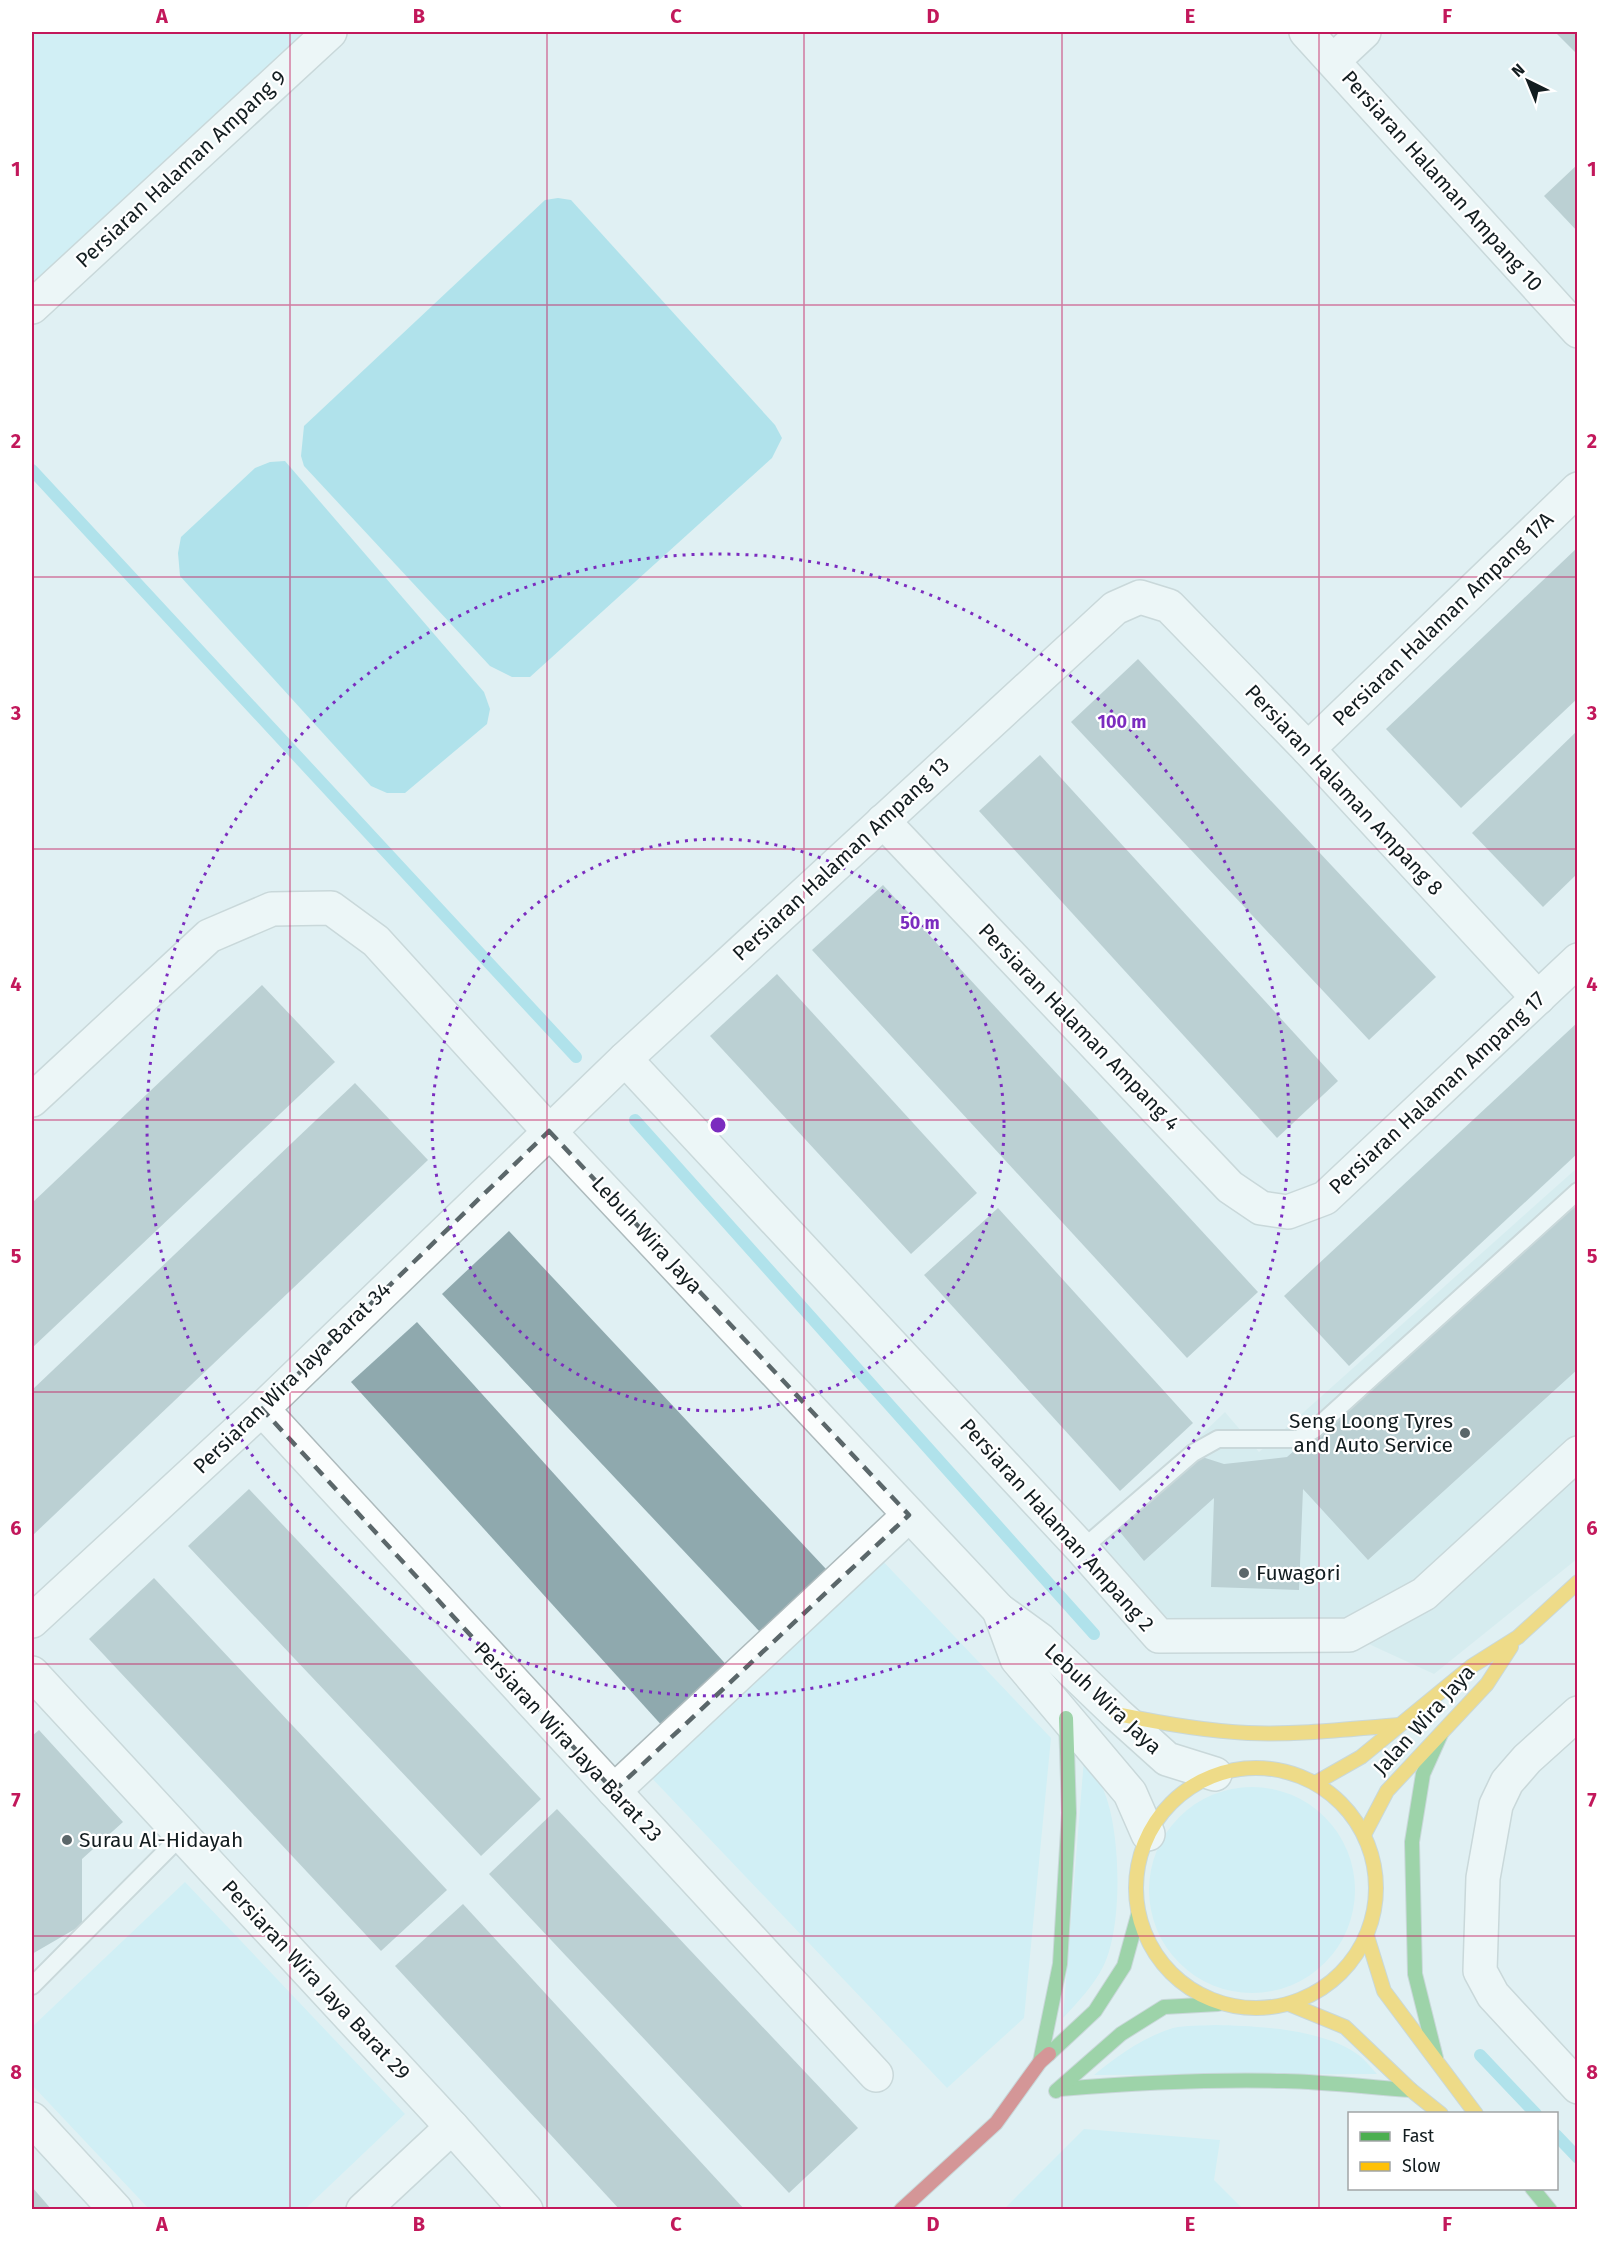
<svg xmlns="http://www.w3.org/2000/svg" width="1609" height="2241" font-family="'Fira Sans',sans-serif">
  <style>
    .built { fill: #cbe7ec }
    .green { fill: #beeef8 }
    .water { fill: #76d1e2 }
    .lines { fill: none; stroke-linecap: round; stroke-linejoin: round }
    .stream { stroke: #76d1e2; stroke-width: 12 }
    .building { fill: #8fa9ae }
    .lane-casing { stroke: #adbabc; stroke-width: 20 }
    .street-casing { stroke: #adbabc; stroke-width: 36 }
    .fast-casing { stroke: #adbabc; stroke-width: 16 }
    .slow-casing { stroke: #adbabc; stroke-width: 16 }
    .jam-casing { stroke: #adbabc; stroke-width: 16 }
    .lane { stroke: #fafdfd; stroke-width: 16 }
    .street { stroke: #fafdfd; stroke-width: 33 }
    .fast { stroke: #4caf50; stroke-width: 14 }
    .slow { stroke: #ffc107; stroke-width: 14 }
    .jam { stroke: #c62828; stroke-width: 14 }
    .marked { fill: none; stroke: #5b676a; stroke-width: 4.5; stroke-dasharray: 12 8; stroke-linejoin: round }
    .grid { fill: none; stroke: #c2185b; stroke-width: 1.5; stroke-opacity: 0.55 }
    .ring { fill: none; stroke: #7b2cbf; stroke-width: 3; stroke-dasharray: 3 6 }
    .poi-dot { fill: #5b676a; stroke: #fff; stroke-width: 2 }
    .labels { text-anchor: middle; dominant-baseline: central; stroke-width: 4.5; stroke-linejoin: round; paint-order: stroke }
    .street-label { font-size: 21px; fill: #131d20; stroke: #fff }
    .poi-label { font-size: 21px; fill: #131d20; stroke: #fff; text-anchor: start }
    .centre { fill: #7b2cbf; stroke: #fff; stroke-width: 3 }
    .ring-label { font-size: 18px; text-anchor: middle; font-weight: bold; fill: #7b2cbf; stroke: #fff; stroke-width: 4.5; stroke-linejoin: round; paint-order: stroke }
    .neatline { fill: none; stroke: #c2185b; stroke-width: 2 }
    .grid-label { font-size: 20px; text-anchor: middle; font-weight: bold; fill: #c2185b }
  </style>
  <rect width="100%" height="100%" fill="#e0f0f3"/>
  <path class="built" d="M 1577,1168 L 1577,1559 L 1434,1674 L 1349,1635 L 1159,1636 L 1082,1549 L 1225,1412 L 1259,1452 Z"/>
  <g class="green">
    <path d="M 32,32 L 310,32 L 32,291 Z"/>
    <path d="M 878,1556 L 1051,1738 L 1024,2018 L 947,2088 L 646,1772 Z"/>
    <path d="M 1084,1759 C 1093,1770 1100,1780 1105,1794 C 1121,1835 1123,1928 1103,1967 C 1093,1986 1078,2002 1063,2018 Z"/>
    <circle cx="1252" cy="1890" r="103"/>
    <path d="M 185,1882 L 405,2114 L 305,2209 L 149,2209 L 32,2085 L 32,2027 Z"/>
    <path d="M 1216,2025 C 1257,2026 1323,2029 1357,2054 C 1365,2059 1371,2068 1377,2074 L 1094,2075 C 1117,2056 1144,2037 1173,2028 C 1186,2025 1202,2026 1216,2025 Z"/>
    <path d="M 1084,2129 L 1220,2140 L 1214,2180 L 1243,2209 L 1004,2209 Z"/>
  </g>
  <g class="water">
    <path d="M 558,198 L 571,200 L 775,425 L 782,438 L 772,458 L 530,677 L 512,677 L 490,666 L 304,466 L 301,456 L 304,426 L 545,200 Z"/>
    <path d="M 285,461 L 484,692 L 490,709 L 487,724 L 405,793 L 387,793 L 371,786 L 180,576 L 178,553 L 181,537 L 255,468 L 270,462 Z"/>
  </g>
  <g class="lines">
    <g class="stream">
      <path d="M 32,470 L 576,1057"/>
      <path d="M 635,1120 L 1094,1634"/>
      <path d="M 1480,2055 L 1536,2114"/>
      <path d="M 1556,2135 L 1578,2158"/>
    </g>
  </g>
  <g class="building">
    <path d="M 1555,32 L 1578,32 L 1578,55 Z"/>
    <path d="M 1578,164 L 1578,232 L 1544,196 Z"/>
    <path d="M 1578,547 L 1578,698 L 1461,808 L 1386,729 Z"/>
    <path d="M 1138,659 L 1436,977 L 1369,1040 L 1071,722 Z"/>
    <path d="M 1578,730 L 1578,873 L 1543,907 L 1472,833 Z"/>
    <path d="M 1040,755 L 1338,1081 L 1277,1138 L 979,811 Z"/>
    <path d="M 883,885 L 1258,1292 L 1187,1358 L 812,950 Z"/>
    <path d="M 777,974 L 977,1193 L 911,1254 L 710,1036 Z"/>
    <path d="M 262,985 L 335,1062 L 32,1348 L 32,1203 Z"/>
    <path d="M 1578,1022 L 1578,1153 L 1349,1366 L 1284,1296 Z"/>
    <path d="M 355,1083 L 428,1160 L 32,1536 L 32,1390 Z"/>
    <path d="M 1578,1202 L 1578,1369 L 1368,1560 L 1303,1489 L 1299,1590 L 1211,1587 L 1214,1498 L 1144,1561 L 1115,1526 L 1196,1455 L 1224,1464 L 1287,1457 Z"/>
    <path d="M 998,1208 L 1193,1423 L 1120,1491 L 924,1275 Z"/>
    <path d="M 509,1231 L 826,1569 L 760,1632 L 442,1294 Z"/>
    <path d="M 417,1322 L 731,1670 L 665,1729 L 351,1382 Z"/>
    <path d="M 249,1489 L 541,1799 L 481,1856 L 188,1546 Z"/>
    <path d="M 154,1578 L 447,1890 L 381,1951 L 89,1639 Z"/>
    <path d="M 39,1730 L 123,1822 L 82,1859 L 82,1925 L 32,1954 L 32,1736 Z"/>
    <path d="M 557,1809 L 858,2128 L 789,2193 L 489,1874 Z"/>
    <path d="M 463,1904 L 745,2210 L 620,2210 L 395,1966 Z"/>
    <path d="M 32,2187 L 52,2210 L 32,2210 Z"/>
  </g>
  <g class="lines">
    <defs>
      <g id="lane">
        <path d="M 1082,1549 L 1193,1453 L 1218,1439 L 1298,1439 L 1315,1429 L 1578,1191"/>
        <path d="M 32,1986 L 182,1835"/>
      </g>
      <g id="street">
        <path d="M 1306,32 L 1578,331"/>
        <path d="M 1333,61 L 1364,32"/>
        <path d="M 32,307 L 330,32"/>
        <path d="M 1308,749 L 1578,489"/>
        <path d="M 883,821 L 1230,1187 L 1261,1208 L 1288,1212 L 1325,1198 L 1578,960"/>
        <path d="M 625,1059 L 1082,1549 L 1159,1636 L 1349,1635 L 1424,1594 L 1578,1453"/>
        <path d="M 32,1100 L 209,936 L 272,909 L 331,908 L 376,941 L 549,1131 L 999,1610 L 1039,1639 L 1117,1714 L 1167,1759 L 1215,1774"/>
        <path d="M 262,1409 L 876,2075"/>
        <path d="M 999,1610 L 1017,1659 L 1130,1793 L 1148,1834"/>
        <path d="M 32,1621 L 262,1409 L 625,1059 L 1115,608 L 1140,597 L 1169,606 L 1308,749 L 1538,998"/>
        <path d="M 32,1673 L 452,2127 L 526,2210"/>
        <path d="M 1578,1713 L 1527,1759 L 1507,1782 L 1496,1805 L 1483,1878 L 1480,1971 L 1493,1995 L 1578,2087"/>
        <path d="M 614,1791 L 909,1515"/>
        <path d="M 32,2119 L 116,2210"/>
        <path d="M 363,2210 L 452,2127"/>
      </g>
      <g id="fast">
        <path d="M 1049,2054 L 1095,2011 L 1124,1966 L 1138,1915"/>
        <path d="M 1436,2058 L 1415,1974 L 1412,1842 L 1423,1774 L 1441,1734"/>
        <path d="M 1040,2062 L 1060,1964 L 1069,1813 L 1066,1718"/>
        <path d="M 1060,2089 C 1134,2083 1209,2079 1284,2081 C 1326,2082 1368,2087 1411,2090"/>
        <path d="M 1056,2091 L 1121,2034 L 1164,2007 L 1218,2004"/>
        <path d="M 1532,2188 L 1550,2210"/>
      </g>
      <g id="slow">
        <path d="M 1117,1714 C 1160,1723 1204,1731 1248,1733 C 1298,1735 1349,1729 1399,1725"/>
        <circle cx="1256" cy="1888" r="120"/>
        <path d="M 1317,1782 L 1361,1757 L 1472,1666 L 1518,1637 L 1578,1582"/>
        <path d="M 1365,1833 L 1387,1791 L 1487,1684 L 1511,1647"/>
        <path d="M 1367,1936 L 1384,1991 L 1476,2114"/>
        <path d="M 1289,2004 L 1345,2027 L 1411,2090 L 1441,2114"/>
      </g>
      <path id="jam" d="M 901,2210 L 996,2123 L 1040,2062 L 1049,2054"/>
    </defs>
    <use href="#lane" class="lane-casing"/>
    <use href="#street" class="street-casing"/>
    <use href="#fast" class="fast-casing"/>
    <use href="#slow" class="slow-casing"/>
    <use href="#jam" class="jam-casing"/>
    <use href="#lane" class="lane"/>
    <use href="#street" class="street"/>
    <use href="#fast" class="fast"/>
    <use href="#slow" class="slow"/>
    <use href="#jam" class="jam"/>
  </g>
  <path d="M0 0H1609V2241H0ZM 549,1131 L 909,1515 L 614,1791 L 262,1409 Z" fill="#e0f0f3" fill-opacity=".55" fill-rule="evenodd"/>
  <path class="marked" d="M 549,1131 L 909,1515 L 614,1791 L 262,1409 Z"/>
  <path class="grid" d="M 290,32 L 290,2210M 547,32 L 547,2210M 804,32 L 804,2210M 1062,32 L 1062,2210M 1319,32 L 1319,2210M 32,305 L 1578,305M 32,577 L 1578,577M 32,849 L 1578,849M 32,1120 L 1578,1120M 32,1392 L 1578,1392M 32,1664 L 1578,1664M 32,1936 L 1578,1936"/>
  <g class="ring">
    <circle cx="718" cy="1125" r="286"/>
    <circle cx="718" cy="1125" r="571"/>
  </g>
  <g class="poi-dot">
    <circle cx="1465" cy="1433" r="6"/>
    <circle cx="1244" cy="1573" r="6"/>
    <circle cx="67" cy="1840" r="6"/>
  </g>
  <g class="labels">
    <g class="street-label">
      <text transform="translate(181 169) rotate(-43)">Persiaran Halaman Ampang 9</text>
      <text transform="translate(1442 181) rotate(48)">Persiaran Halaman Ampang 10</text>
      <text transform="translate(1443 619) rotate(-44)">Persiaran Halaman Ampang 17A</text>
      <text transform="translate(1344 790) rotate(47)">Persiaran Halaman Ampang 8</text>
      <text transform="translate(841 859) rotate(-43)">Persiaran Halaman Ampang 13</text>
      <text transform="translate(1079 1027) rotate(46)">Persiaran Halaman Ampang 4</text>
      <text transform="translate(1437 1093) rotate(-43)">Persiaran Halaman Ampang 17</text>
      <text transform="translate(647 1235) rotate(47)">Lebuh Wira Jaya</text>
      <text transform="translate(292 1378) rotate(-44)">Persiaran Wira Jaya Barat 34</text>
      <text transform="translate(1057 1525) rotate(48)">Persiaran Halaman Ampang 2</text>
      <text transform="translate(1103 1699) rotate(43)">Lebuh Wira Jaya</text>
      <text transform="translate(1424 1720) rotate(-48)">Jalan Wira Jaya</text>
      <text transform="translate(568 1742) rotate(47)">Persiaran Wira Jaya Barat 23</text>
      <text transform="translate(316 1980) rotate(47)">Persiaran Wira Jaya Barat 29</text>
    </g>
    <g class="poi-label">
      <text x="1453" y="1421" text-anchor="end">Seng Loong Tyres<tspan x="1453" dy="24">and Auto Service</tspan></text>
      <text x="1256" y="1573">Fuwagori</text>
      <text x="79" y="1840">Surau Al-Hidayah</text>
    </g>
  </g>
  <circle cx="718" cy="1125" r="9" class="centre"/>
  <g class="ring-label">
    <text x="1122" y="728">100 m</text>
    <text x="920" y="929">50 m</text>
  </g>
  <rect width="1609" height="2241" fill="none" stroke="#ffffff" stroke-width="66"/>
  <rect x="1348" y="2112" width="210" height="78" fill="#ffffff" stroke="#a1a5a6" stroke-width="1.5"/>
  <rect x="1360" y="2132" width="30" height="9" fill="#4caf50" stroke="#a1a5a6" stroke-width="1.5"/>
  <text x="1402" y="2142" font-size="18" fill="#131d20">Fast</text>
  <rect x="1360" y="2162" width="30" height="9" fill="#ffc107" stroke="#a1a5a6" stroke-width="1.5"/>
  <text x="1402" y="2172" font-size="18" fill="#131d20">Slow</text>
  <g transform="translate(1528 81) rotate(317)" stroke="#ffffff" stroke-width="4.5" paint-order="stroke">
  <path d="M0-4.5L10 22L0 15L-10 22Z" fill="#131d20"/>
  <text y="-9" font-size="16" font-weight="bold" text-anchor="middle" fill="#131d20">N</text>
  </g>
  <rect x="33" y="33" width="1543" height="2175" class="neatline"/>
  <g class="grid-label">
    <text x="162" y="23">A</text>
    <text x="419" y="23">B</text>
    <text x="676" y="23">C</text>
    <text x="933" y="23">D</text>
    <text x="1190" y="23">E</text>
    <text x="1447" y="23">F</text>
    <text x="16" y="176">1</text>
    <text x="1592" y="176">1</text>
    <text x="16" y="448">2</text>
    <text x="1592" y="448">2</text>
    <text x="16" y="720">3</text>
    <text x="1592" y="720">3</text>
    <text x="16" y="991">4</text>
    <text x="1592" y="991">4</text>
    <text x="16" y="1263">5</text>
    <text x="1592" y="1263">5</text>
    <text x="16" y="1535">6</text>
    <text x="1592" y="1535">6</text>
    <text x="16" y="1807">7</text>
    <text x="1592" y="1807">7</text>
    <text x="16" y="2079">8</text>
    <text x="1592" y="2079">8</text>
    <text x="162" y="2231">A</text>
    <text x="419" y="2231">B</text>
    <text x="676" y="2231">C</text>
    <text x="933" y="2231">D</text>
    <text x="1190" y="2231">E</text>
    <text x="1447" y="2231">F</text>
  </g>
</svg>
